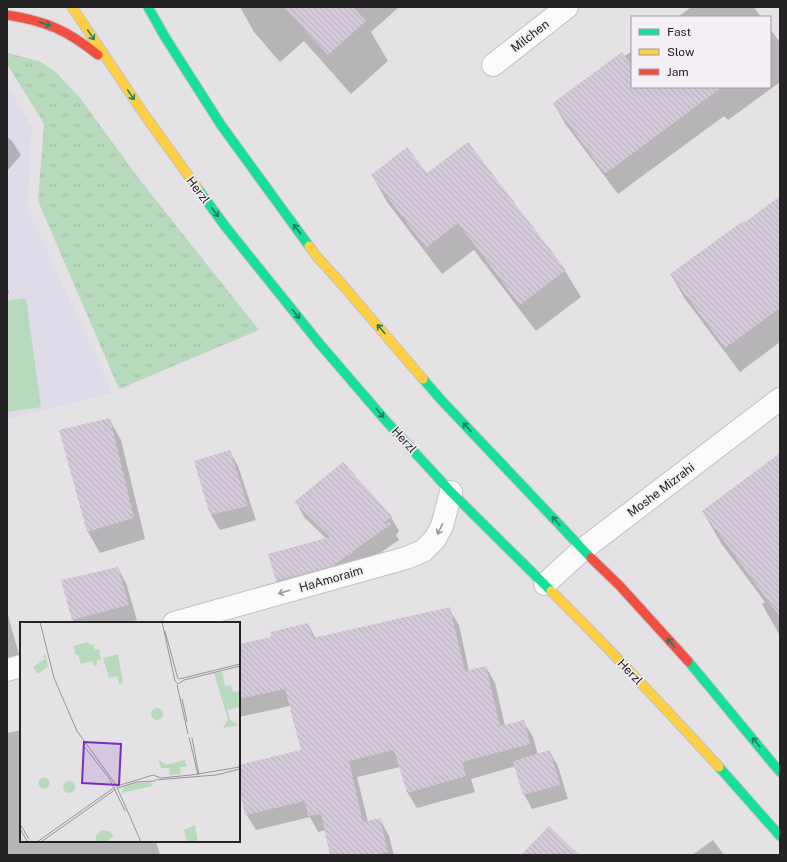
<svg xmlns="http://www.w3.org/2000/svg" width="787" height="862" font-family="'Public Sans',sans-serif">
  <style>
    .education { fill: #dfdbe9 }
    .green { fill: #b8dabc }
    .park { fill: url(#park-tufts) }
    .shadow { fill: #0003 }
    .building { fill: url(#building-back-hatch) }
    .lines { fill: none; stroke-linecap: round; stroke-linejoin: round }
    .street-casing { stroke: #c2c0c2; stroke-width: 24 }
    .fast-casing { stroke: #c2c0c2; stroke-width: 11 }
    .slow-casing { stroke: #c2c0c2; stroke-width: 11 }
    .jam-casing { stroke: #c2c0c2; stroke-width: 11 }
    .street { stroke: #fbfbfb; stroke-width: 22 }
    .fast { stroke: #16e098; stroke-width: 9 }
    .slow { stroke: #ffcf43; stroke-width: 9 }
    .jam { stroke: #f24e42; stroke-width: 9 }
    .oneway { stroke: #1d815e }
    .oneway2 { stroke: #9a999a }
    .labels { text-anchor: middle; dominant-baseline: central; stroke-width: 3.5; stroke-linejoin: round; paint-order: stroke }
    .street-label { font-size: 12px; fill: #242224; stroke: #f3eff4 }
    .inset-road { fill: none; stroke: #989598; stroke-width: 1 }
    .view { fill: #7b2cbf; fill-opacity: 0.15; stroke: #7b2cbf; stroke-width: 2 }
    .inset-edge { fill: none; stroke: #242224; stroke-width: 2 }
  </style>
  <defs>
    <pattern id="park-tufts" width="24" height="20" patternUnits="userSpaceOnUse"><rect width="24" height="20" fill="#b8dabc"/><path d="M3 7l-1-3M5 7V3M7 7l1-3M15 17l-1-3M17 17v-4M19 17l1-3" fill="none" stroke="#9ebba1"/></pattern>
    <pattern id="building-back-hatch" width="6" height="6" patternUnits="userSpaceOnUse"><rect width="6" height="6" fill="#d4c9d8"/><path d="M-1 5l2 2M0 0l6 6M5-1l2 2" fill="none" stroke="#b6acb9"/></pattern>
  </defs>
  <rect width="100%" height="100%" fill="#e5e2e6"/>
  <path class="education" d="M 7,85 L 32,127 L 27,208 L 113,393 L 7,419 Z"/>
  <path class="green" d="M 26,298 L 41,407 L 7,412 L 7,301 Z"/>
  <path class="park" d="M 7,53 L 39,61 L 55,71 L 80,98 L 140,180 L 259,330 L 119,389 L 38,201 L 44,124 L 7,64 Z"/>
  <g class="shadow">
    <path d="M 240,7 L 399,7 L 371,32 L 388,61 L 351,94 L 304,41 L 280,62 L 254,32 Z"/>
    <path d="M 691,7 L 754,7 L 761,17 L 678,17 Z"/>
    <path d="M 770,29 L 780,42 L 780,82 L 728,120 L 724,116 L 618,194 L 566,125 L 554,104 L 632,51 L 632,87 L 770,87 Z"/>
    <path d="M 7,137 L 12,141 L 21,155 L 7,171 Z"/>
    <path d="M 467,143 L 565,271 L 581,297 L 536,331 L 474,250 L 442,274 L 387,202 L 372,175 L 427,174 Z"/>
    <path d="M 780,198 L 780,342 L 740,372 L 685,299 L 671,275 Z"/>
    <path d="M 7,281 L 9,294 L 7,294 Z"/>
    <path d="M 109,419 L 121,440 L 145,539 L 100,553 L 88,532 Z"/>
    <path d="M 230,452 L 238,466 L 256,520 L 220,530 L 211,515 L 195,461 Z"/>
    <path d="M 780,455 L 780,636 L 762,604 L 765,602 L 721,543 L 703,512 Z"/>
    <path d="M 296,502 L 391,517 L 399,531 L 396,535 L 399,540 L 364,564 L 286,596 L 277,581 L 269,554 L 327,539 L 304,517 Z"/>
    <path d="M 118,568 L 126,583 L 137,620 L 125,623 L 75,623 L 73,620 Z"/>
    <path d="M 449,609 L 459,625 L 469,671 L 486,667 L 495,683 L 505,726 L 523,721 L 533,737 L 538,755 L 550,752 L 558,766 L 568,799 L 532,809 L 524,794 L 516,766 L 471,779 L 475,792 L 417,808 L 407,792 L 400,767 L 357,777 L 368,822 L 380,819 L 389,836 L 394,855 L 331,855 L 325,830 L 318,832 L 310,817 L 256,830 L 246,814 L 239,783 L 239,766 L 302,751 L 290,706 L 239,717 L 239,645 L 272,638 L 308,624 L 316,639 Z"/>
    <path d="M 7,612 L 20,658 L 7,662 L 7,636 L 8,636 L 7,632 Z"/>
    <path d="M 21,730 L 21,841 L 156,841 L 160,855 L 7,855 L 7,733 Z"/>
    <path d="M 713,840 L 724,855 L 692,855 Z"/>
  </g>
  <g class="building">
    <path d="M 284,7 L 353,7 L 366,21 L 328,55 Z"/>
    <path d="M 622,52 L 632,66 L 632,87 L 722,87 L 605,174 L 553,103 Z"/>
    <path d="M 468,142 L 566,270 L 520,305 L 458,223 L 426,248 L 371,175 L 407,147 L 427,173 Z"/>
    <path d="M 780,196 L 780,308 L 725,348 L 670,274 L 743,221 L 744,223 Z"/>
    <path d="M 110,418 L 134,518 L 87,532 L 59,430 Z"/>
    <path d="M 230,450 L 248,506 L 210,515 L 194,461 Z"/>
    <path d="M 780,453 L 780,617 L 702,511 Z"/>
    <path d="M 343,462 L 392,516 L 383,524 L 390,522 L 391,524 L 356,549 L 349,556 L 348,555 L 332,566 L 276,581 L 268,554 L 330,537 L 294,502 Z"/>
    <path d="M 118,567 L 129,605 L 72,620 L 61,580 Z"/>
    <path d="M 450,607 L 465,671 L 486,666 L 500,726 L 524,720 L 530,744 L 462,762 L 466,776 L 407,793 L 394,750 L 349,761 L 363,822 L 380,818 L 388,852 L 373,855 L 330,855 L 321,814 L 308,816 L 305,801 L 245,815 L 239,787 L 239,765 L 301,750 L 285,689 L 239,699 L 239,644 L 271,637 L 270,632 L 308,623 L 313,638 Z"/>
    <path d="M 550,750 L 560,785 L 523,795 L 513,761 Z"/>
    <path d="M 549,826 L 579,855 L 521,855 Z"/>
  </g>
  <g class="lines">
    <defs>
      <g id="street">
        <path d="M 493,65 L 567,7"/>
        <path d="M 545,584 L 582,550 L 780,399"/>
        <path d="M 174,623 L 406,558 L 423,551 L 435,539 L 442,526 L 451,492"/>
        <path d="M 7,670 L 21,666"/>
      </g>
      <g id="fast">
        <path d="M 148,7 L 165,37 L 221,125 L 309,246"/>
        <path d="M 198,189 L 225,226 L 319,343 L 386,421 L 451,492 L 551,591"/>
        <path d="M 423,379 L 443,402 L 591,558"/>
        <path d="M 688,661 L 780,772"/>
        <path d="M 719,767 L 780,836"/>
      </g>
      <g id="slow">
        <path d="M 72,7 L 144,114 L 198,189"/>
        <path d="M 309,246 L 318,258 L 340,282 L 423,379"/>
        <path d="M 551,591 C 609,648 664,707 719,767"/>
      </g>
      <g id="jam">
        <path d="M 7,15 C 46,21 67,30 98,55"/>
        <path d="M 591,558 L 619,585 L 688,661"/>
      </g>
    </defs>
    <use href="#street" class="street-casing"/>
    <use href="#fast" class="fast-casing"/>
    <use href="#slow" class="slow-casing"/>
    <use href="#jam" class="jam-casing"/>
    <use href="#street" class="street"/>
    <use href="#fast" class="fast"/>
    <use href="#slow" class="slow"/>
    <use href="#jam" class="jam"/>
  </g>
  <defs><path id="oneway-shaft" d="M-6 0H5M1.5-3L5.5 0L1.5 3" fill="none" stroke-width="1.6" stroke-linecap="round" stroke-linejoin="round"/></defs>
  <g class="oneway">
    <use href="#oneway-shaft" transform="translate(45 24) rotate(19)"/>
    <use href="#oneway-shaft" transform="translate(91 35) rotate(56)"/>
    <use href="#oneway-shaft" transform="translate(131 95) rotate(56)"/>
    <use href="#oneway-shaft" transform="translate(215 212) rotate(53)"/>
    <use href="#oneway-shaft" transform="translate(297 229) rotate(-127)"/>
    <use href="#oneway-shaft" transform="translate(296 314) rotate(51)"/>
    <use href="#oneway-shaft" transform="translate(381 329) rotate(-131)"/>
    <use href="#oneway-shaft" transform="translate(380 413) rotate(50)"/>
    <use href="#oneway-shaft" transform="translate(467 427) rotate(-133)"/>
    <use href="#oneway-shaft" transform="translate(556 521) rotate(-132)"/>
    <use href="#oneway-shaft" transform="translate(671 643) rotate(-132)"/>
    <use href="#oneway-shaft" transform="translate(756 742) rotate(-130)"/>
  </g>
  <g class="oneway2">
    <use href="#oneway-shaft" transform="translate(440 529) rotate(116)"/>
    <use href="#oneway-shaft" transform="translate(284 592) rotate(164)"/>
  </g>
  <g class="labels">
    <g class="street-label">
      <text transform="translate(530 36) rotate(-38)">Milchen</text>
      <text transform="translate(198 190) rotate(53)">Herzl</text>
      <text transform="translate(404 440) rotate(48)">Herzl</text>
      <text transform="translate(661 490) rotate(-37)">Moshe Mizrahi</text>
      <text transform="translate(331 579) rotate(-16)">HaAmoraim</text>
      <text transform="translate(630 672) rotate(46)">Herzl</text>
    </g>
  </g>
  <g transform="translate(20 622)">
    <rect width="220" height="220" fill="#e5e2e6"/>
    <path d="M 25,32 L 28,44 L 18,52 L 13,45 L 25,37 L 23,34 Z" fill="#b8dabc"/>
    <path d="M 68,20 L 70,23 L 74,22 L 75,28 L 79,27 L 81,38 L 77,38 L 77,43 L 74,44 L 72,39 L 61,42 L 58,33 L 56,33 L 53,24 ZM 98,32 L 103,61 L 99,62 L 97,54 L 89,56 L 83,36 ZM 202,50 L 205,64 L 211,63 L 213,70 L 220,69 L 220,85 L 207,88 L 210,98 L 219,103 L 203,106 L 208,98 L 194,51 ZM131 92a6 6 0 1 1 12 0a6 6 0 1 1-12 0ZM 138,137 L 146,143 L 165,138 L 167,145 L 160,145 L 161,152 L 150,153 L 149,146 L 141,146 ZM18.5 161a5.5 5.5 0 1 1 11 0a5.5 5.5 0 1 1-11 0ZM43 165a6 6 0 1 1 12 0a6 6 0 1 1-12 0ZM 131,160 L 132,164 L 102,171 L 103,165 L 113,161 ZM 175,203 L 178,220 L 167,220 L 164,208 ZM 82,208 L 89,209 L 94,214 L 85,220 L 76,220 L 76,213 Z" fill="#b8dabc"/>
    <path class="inset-road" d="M 20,0 L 34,56 L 57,109 L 96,163 L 121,220M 142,0 L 155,59M 145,9 L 158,57M 159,57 L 220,42M 155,59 L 158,62 L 164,58 L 220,44M 157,63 L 168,112M 162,77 L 167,100M 169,115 L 178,153M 172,116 L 179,153M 63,123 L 89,156 L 105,189M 135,158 L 196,153 L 220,147M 97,164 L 133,153 L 141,156 L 171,153 L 220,145M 98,166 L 116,160 L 135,159M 0,202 L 9,217M 0,207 L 8,220M 17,220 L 95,165M 21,220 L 96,167"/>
    <path class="view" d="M 64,120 L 101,122 L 99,163 L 62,161 Z"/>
    <rect width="220" height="220" class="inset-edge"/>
  </g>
  <rect width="787" height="862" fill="none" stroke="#242224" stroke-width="16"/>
  <rect x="631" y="16" width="140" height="72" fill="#f3eff4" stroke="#a09da1"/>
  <rect x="639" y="29" width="20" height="6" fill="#16e098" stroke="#a09da1"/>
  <text x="667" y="36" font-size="12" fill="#242224">Fast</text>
  <rect x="639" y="49" width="20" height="6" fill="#ffcf43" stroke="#a09da1"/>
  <text x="667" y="56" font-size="12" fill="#242224">Slow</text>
  <rect x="639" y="69" width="20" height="6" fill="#f24e42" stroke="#a09da1"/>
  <text x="667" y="76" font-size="12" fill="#242224">Jam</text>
</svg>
